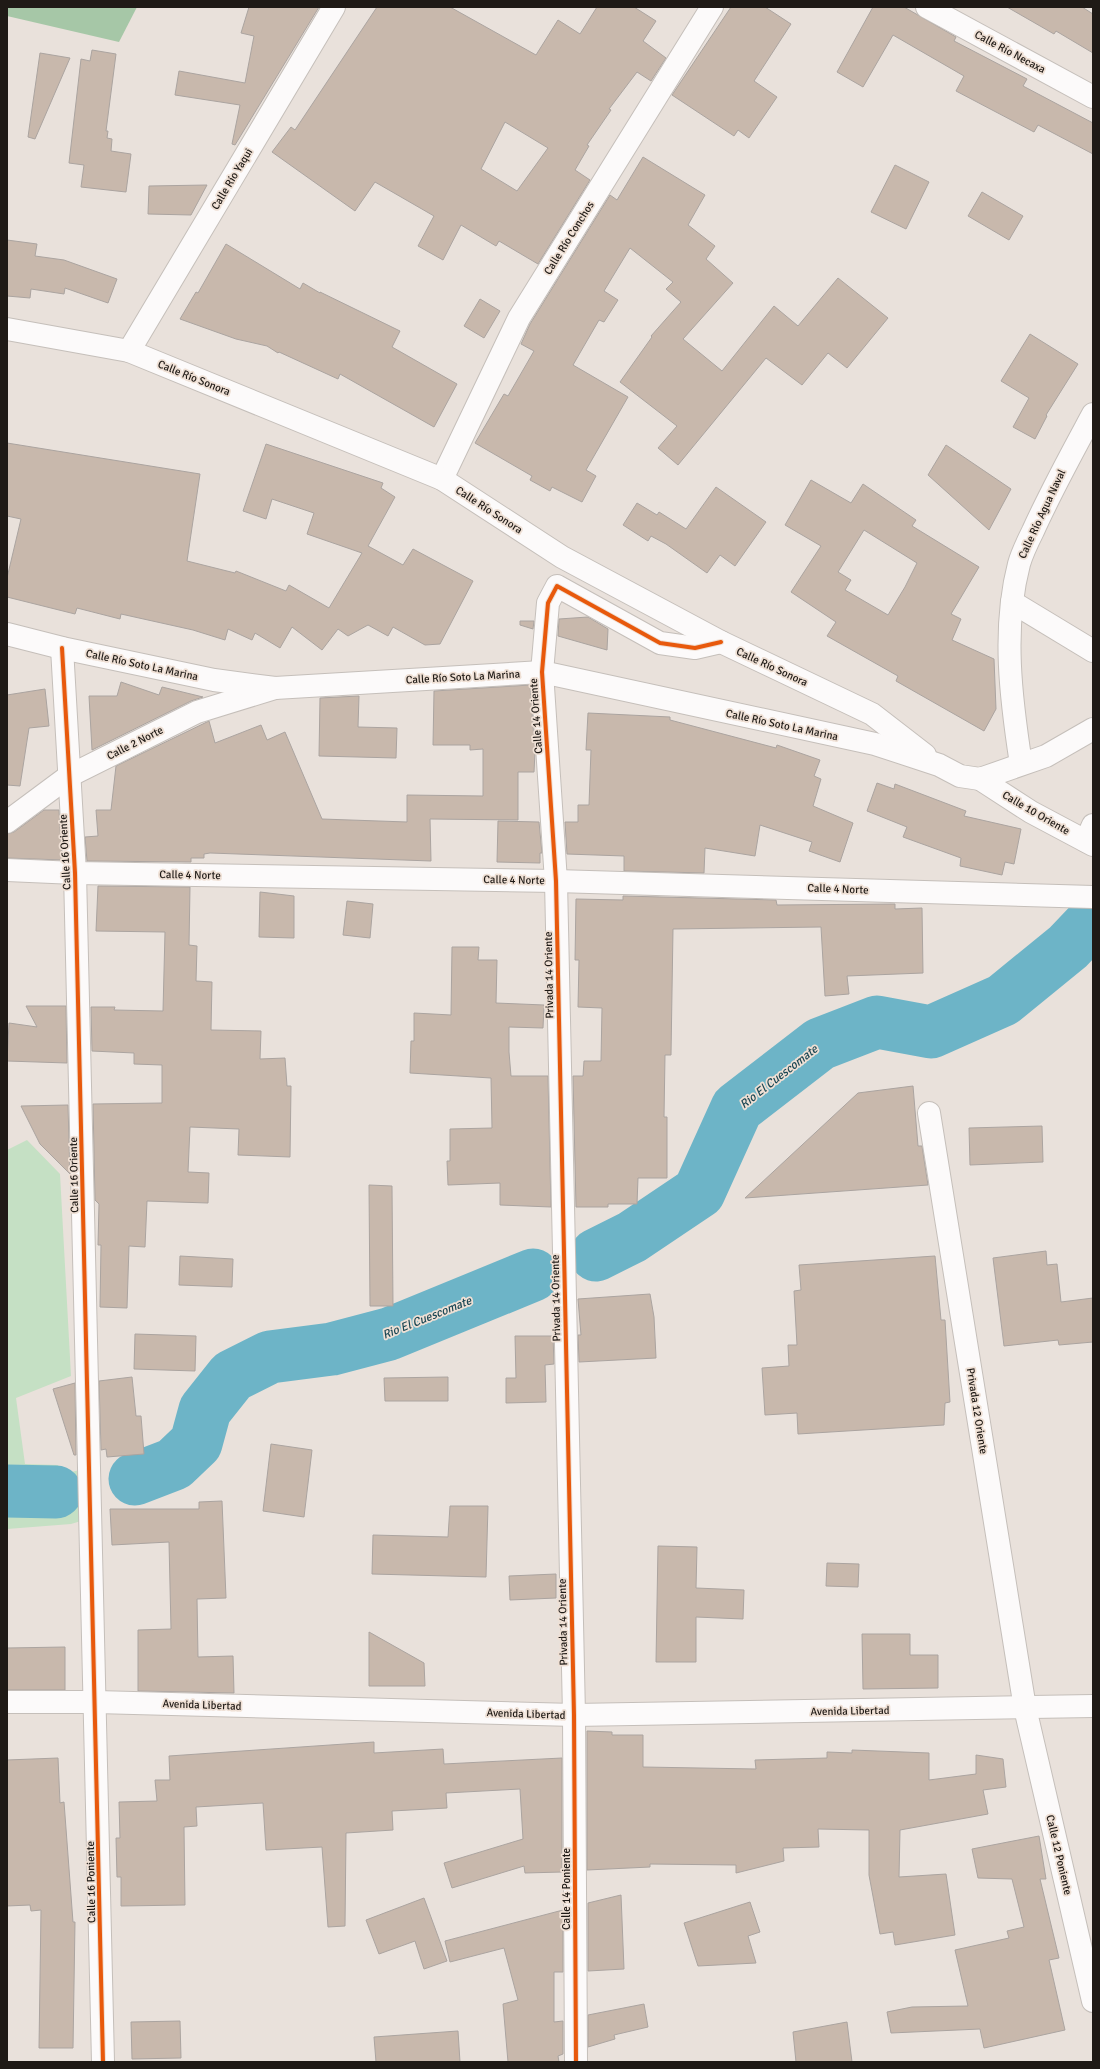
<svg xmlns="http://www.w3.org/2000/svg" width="1100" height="2069" font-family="Signika,sans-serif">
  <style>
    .green { fill: #c5e0c4 }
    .forest { fill: #a6c7a7 }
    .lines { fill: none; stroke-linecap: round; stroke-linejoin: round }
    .river { stroke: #6db4c7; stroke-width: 53 }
    .building { fill: #c8b8ac; stroke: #aba4a0; fill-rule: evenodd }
    .minor-casing { stroke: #c5bfba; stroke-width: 24 }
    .secondary-casing { stroke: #c5bfba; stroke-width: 24 }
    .primary-casing { stroke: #c5bfba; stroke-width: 24 }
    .minor { stroke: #fcfafa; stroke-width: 22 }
    .secondary { stroke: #fcfafa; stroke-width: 22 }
    .primary { stroke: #fcfafa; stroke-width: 22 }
    .cycleway-casing { stroke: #efe0d5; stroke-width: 6 }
    .cycleway { stroke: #e8590c; stroke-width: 4 }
    .labels { text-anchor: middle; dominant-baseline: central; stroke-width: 3.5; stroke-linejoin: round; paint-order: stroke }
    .street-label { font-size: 11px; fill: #1f1a16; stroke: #efe0d5 }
    .water-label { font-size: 12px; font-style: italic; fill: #194653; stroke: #efe0d5 }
  </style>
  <rect width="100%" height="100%" fill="#e9e1db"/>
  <path class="green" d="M 27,1140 L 60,1174 L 71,1376 L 16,1398 L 25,1464 L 58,1465 L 62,1474 L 98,1466 L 101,1515 L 71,1524 L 7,1529 L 7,1150 Z"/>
  <path class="forest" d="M 7,7 L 137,7 L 119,42 L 7,16 Z"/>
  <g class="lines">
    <g class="river">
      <path d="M 596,1255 L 632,1237 L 699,1192 L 737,1108 L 820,1044 L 877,1022 L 931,1032 L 1003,1000 L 1068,947 L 1088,926"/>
      <path d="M 135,1479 L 174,1464 L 196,1443 L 205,1410 L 232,1376 L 270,1357 L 332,1349 L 389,1334 L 533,1275"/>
      <path d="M 7,1491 L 56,1492"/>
    </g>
  </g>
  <g class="building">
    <path d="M 249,7 L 319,7 L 235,145 L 232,144 L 240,105 L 175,95 L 179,71 L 245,83 L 254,36 L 241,33 Z"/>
    <path d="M 377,7 L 450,7 L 536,55 L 558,20 L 580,34 L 597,7 L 634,7 L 656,21 L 643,41 L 666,58 L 651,81 L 637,72 L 609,109 L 611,110 L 587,145 L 589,146 L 575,170 L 590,180 L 538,264 L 499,241 L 496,246 L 461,225 L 443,260 L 418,246 L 434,216 L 375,182 L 355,211 L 272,152 L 291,127 L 295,130 ZM 505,122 L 548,148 L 517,191 L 481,169 Z"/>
    <path d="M 731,7 L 765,7 L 791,24 L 754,81 L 777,97 L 749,138 L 738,130 L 734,136 L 672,95 Z"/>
    <path d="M 873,7 L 904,7 L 956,37 L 954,41 L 1027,79 L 1023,86 L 1093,123 L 1093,154 L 1038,125 L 1034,132 L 956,91 L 964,76 L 893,35 L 863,87 L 837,72 Z"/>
    <path d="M 1007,7 L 1082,7 L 1093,14 L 1093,53 L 1056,31 L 1054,34 Z"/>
    <path d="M 92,50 L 116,54 L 106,131 L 108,131 L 107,138 L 112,139 L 111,151 L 131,154 L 126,192 L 81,187 L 84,165 L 69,163 L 81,59 L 90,61 Z"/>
    <path d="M 40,53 L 70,58 L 35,139 L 28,137 Z"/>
    <path d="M 643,157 L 705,195 L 688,225 L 715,246 L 706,259 L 733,283 L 683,339 L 722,371 L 774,306 L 798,326 L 838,278 L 888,318 L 847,368 L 828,353 L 802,385 L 766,358 L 678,465 L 658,448 L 677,426 L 620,382 L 652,337 L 651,336 L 681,302 L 666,289 L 673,282 L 630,248 L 604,291 L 618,300 L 604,322 L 599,320 L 573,365 L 628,397 L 586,470 L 596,476 L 582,502 L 552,487 L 550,491 L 530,480 L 532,476 L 475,443 L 504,394 L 508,396 L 534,351 L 521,344 L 530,324 L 610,195 L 617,200 Z"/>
    <path d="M 895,165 L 929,182 L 906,229 L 871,212 Z"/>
    <path d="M 207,185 L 191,215 L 148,214 L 149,186 Z"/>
    <path d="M 982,192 L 1023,216 L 1009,240 L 968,216 Z"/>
    <path d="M 7,240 L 37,244 L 35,256 L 64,260 L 117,279 L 108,303 L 65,288 L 64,294 L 31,289 L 30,298 L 7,296 Z"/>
    <path d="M 226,244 L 300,289 L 303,283 L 320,293 L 320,292 L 400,331 L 392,347 L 457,384 L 434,427 L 340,374 L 338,379 L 279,352 L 278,353 L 267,346 L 236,339 L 180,319 L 196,292 L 198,293 Z"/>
    <path d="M 480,299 L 500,311 L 484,338 L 464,326 Z"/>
    <path d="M 1030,334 L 1078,364 L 1046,415 L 1047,416 L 1035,439 L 1013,427 L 1029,398 L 1001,381 Z"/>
    <path d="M 7,443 L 200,474 L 187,561 L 235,573 L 236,571 L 286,591 L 289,585 L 329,608 L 362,553 L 307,534 L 314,513 L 272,499 L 266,519 L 243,511 L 266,444 L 383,483 L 381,488 L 395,497 L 368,546 L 403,565 L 413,549 L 473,581 L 440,644 L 425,645 L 393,627 L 388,636 L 368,625 L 348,636 L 338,629 L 322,650 L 292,627 L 280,648 L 255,633 L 252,640 L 228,629 L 225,640 L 193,630 L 121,614 L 120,619 L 77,608 L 75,614 L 7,597 L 7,578 L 21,519 L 7,516 Z"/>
    <path d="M 946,445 L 1011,489 L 989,530 L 928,475 Z"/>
    <path d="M 811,480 L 851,503 L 863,484 L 916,520 L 912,526 L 979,567 L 951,614 L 961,619 L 952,640 L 994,659 L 996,709 L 984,731 L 896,681 L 898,676 L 827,636 L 836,622 L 791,592 L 821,546 L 785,525 ZM 864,530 L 917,563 L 905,587 L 888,615 L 845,590 L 851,580 L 838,572 Z"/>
    <path d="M 716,487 L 766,522 L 735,566 L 720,555 L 707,573 L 666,544 L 651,536 L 648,541 L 623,525 L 637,503 L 657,515 L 659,512 L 686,529 Z"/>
    <path d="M 588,617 L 608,629 L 607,650 L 558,636 L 559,619 Z"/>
    <path d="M 520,621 L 534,621 L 533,629 L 520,625 Z"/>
    <path d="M 121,682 L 159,695 L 162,687 L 203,697 L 191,701 L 92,750 L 89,696 L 117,696 Z"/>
    <path d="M 530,685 L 535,752 L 534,772 L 518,772 L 518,820 L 430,819 L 431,861 L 210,853 L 204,854 L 204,858 L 191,858 L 191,862 L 87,861 L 85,837 L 98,836 L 96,810 L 111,810 L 116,766 L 209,721 L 215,743 L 261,725 L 267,740 L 285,732 L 322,819 L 407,822 L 407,795 L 483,796 L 483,749 L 470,750 L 470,745 L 433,745 L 434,691 Z"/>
    <path d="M 45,689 L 49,726 L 29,728 L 20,786 L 7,785 L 7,695 Z"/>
    <path d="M 359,696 L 358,727 L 397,728 L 396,758 L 319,756 L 320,698 Z"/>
    <path d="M 588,713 L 670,717 L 670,720 L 776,748 L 777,745 L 820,760 L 814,776 L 821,779 L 813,806 L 853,823 L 840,862 L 809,851 L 812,842 L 760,825 L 755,856 L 705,848 L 704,873 L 624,871 L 624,856 L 567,854 L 565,822 L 578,822 L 578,805 L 589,805 L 591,750 L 586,750 Z"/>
    <path d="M 877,783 L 894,789 L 895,784 L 966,811 L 964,816 L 1021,829 L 1014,864 L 1005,862 L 1002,875 L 960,866 L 961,858 L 903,837 L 907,827 L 867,811 Z"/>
    <path d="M 44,810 L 59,810 L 62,860 L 7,858 L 7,834 L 14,832 Z"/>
    <path d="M 498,821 L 539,822 L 542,853 L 540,853 L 540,863 L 497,862 Z"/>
    <path d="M 98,886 L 190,887 L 189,945 L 197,946 L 196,981 L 212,982 L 211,1030 L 261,1031 L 260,1059 L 285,1058 L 287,1086 L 291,1086 L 290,1157 L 238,1155 L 239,1129 L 190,1127 L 188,1172 L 209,1173 L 208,1203 L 147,1201 L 145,1247 L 129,1246 L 127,1308 L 100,1307 L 101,1245 L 98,1245 L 99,1204 L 95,1200 L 93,1104 L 162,1103 L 162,1065 L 134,1064 L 134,1053 L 92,1051 L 91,1007 L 115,1007 L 114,1010 L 163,1011 L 165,932 L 96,931 Z"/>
    <path d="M 260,892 L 294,896 L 294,938 L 259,937 Z"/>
    <path d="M 623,896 L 776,900 L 777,905 L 895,904 L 895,909 L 922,908 L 923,973 L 847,976 L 849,994 L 825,996 L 821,927 L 673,929 L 671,1055 L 665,1055 L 664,1117 L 667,1117 L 667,1178 L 638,1178 L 637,1204 L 608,1204 L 608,1207 L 576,1207 L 573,1076 L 583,1076 L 584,1061 L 601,1061 L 602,1008 L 578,1007 L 579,960 L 575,960 L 576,899 L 623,900 Z"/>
    <path d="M 347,901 L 373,904 L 370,938 L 343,935 Z"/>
    <path d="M 452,947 L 479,947 L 478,960 L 497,960 L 496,1003 L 544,1005 L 543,1028 L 509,1027 L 509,1052 L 511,1076 L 548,1076 L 551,1207 L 500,1205 L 500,1183 L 448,1185 L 447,1161 L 450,1161 L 450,1129 L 492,1128 L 491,1078 L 410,1073 L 411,1041 L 414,1041 L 414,1013 L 451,1015 Z"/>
    <path d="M 26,1006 L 66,1006 L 67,1063 L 7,1061 L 9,1023 L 37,1027 Z"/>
    <path d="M 913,1086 L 918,1146 L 922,1146 L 928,1185 L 745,1198 L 858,1093 Z"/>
    <path d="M 68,1105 L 70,1174 L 40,1144 L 21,1106 Z"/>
    <path d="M 1042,1126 L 1043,1162 L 970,1165 L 969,1128 Z"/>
    <path d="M 369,1185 L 392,1186 L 393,1306 L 370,1306 Z"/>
    <path d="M 1046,1251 L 1047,1265 L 1057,1264 L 1061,1302 L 1093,1298 L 1093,1342 L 1059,1345 L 1058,1340 L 1004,1346 L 993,1258 Z"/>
    <path d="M 180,1256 L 233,1259 L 232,1287 L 179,1285 Z"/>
    <path d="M 935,1256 L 941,1320 L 945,1320 L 950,1402 L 945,1403 L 944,1425 L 798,1434 L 797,1413 L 765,1415 L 762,1368 L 789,1366 L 788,1345 L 797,1345 L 794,1291 L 801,1290 L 799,1265 Z"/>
    <path d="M 650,1294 L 654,1317 L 656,1358 L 579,1362 L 578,1335 L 581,1335 L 578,1299 Z"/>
    <path d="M 135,1334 L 196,1336 L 195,1371 L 134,1369 Z"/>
    <path d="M 515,1336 L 553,1336 L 554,1364 L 545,1365 L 546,1402 L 506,1403 L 506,1378 L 516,1378 Z"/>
    <path d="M 132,1377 L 136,1416 L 141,1416 L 144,1454 L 107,1457 L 106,1449 L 101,1450 L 99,1381 Z"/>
    <path d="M 448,1377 L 448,1401 L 385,1401 L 384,1378 Z"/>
    <path d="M 75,1383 L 76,1455 L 74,1455 L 53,1389 Z"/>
    <path d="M 271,1444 L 312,1450 L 304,1517 L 263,1511 Z"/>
    <path d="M 222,1501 L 226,1598 L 197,1599 L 198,1657 L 233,1656 L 234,1693 L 138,1691 L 138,1630 L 171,1629 L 169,1542 L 112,1545 L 110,1509 L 199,1509 L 199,1502 Z"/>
    <path d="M 450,1506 L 488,1506 L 486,1577 L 372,1574 L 373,1535 L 448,1537 Z"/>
    <path d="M 658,1546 L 697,1547 L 696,1588 L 744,1590 L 743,1619 L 696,1617 L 696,1662 L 656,1662 Z"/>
    <path d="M 827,1563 L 859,1564 L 858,1587 L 826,1586 Z"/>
    <path d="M 556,1574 L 556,1598 L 510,1600 L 509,1576 Z"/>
    <path d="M 369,1632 L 424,1663 L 425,1686 L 369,1686 Z"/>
    <path d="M 862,1634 L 910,1634 L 910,1655 L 938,1655 L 938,1688 L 863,1689 Z"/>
    <path d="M 65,1647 L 65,1690 L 7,1690 L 7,1648 Z"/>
    <path d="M 587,1731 L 612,1732 L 612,1735 L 643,1735 L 643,1767 L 756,1769 L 755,1760 L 827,1758 L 827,1752 L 852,1753 L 852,1750 L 929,1753 L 929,1780 L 976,1774 L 976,1755 L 1003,1759 L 1006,1787 L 983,1790 L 988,1814 L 900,1830 L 899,1877 L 946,1874 L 955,1935 L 895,1945 L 893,1932 L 880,1934 L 869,1875 L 869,1830 L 818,1829 L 819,1847 L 783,1848 L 784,1861 L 736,1873 L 736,1865 L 650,1864 L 650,1867 L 587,1870 Z"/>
    <path d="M 374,1742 L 374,1753 L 443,1749 L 444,1764 L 562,1758 L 562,1872 L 525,1873 L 524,1866 L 452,1888 L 444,1863 L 523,1839 L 520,1789 L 446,1793 L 447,1808 L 392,1811 L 393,1830 L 346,1833 L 345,1926 L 328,1927 L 322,1847 L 266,1850 L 263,1803 L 196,1807 L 197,1826 L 184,1827 L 185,1905 L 121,1906 L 121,1877 L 117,1877 L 116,1838 L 120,1838 L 119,1802 L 157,1801 L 155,1780 L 170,1780 L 169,1756 Z"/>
    <path d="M 58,1758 L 60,1803 L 64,1802 L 73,1922 L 75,1922 L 73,2048 L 39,2048 L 41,1910 L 31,1911 L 30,1905 L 7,1906 L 7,1760 Z"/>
    <path d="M 1039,1836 L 1046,1879 L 1040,1879 L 1059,1958 L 1049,1960 L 1065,2030 L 984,2048 L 980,2029 L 891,2033 L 887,2012 L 912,2007 L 968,2006 L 955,1950 L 1009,1938 L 1007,1931 L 1024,1927 L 1012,1879 L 978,1878 L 972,1849 Z"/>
    <path d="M 621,1895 L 624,1969 L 588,1971 L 588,1903 Z"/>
    <path d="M 424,1898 L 447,1961 L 424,1969 L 415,1941 L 379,1954 L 366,1920 Z"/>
    <path d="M 750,1902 L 760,1932 L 748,1936 L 756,1963 L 698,1966 L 684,1923 Z"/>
    <path d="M 563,1910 L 563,1972 L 554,1972 L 554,2022 L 563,2021 L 563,2054 L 558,2056 L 559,2062 L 508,2062 L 503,2004 L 518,2000 L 504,1948 L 450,1962 L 445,1941 Z"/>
    <path d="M 644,2004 L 648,2027 L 614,2035 L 615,2039 L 588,2047 L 588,2015 Z"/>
    <path d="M 180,2021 L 181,2058 L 132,2059 L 131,2022 Z"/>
    <path d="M 847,2022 L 852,2062 L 796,2062 L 793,2032 Z"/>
    <path d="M 458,2031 L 460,2062 L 376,2062 L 374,2037 Z"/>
  </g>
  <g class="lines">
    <defs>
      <g id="minor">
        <path d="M 927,7 L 1093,97"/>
        <path d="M 129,351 L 334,7"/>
        <path d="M 442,479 L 519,318 L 712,7"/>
        <path d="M 1012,602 L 1093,651"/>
        <path d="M 62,648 L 75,873 L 103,2062"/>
        <path d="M 1021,764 C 1011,699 1002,629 1019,564 C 1022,553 1028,541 1033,531 C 1051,491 1072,453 1093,414"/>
        <path d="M 7,822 L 69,776 L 197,712 L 275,688"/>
        <path d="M 1086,841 L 1093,825"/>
        <path d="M 7,870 L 75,873 L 556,881 L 1093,897"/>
        <path d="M 929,1113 L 1025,1708 L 1093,2001"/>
        <path d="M 7,1702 L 96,1702 L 574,1715 L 1093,1706"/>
        <path d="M 576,2062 L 574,1715 L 556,881 L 542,672 L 548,603 L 557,586 L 660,643 L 695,648 L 721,642"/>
      </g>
      <path id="secondary" d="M 980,779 L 1031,812 L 1093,845"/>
      <g id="primary">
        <path d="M 7,329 L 129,351 L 442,479 L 562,557 L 721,642 L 872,714 L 925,755"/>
        <path d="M 7,634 L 62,648 L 214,680 L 275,688 L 542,672 L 875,744 L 939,765 L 960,776 L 980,779 L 1046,756 L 1093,729"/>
      </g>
    </defs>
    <use href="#minor" class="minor-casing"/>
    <use href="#secondary" class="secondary-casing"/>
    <use href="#primary" class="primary-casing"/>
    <use href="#minor" class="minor"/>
    <use href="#secondary" class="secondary"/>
    <use href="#primary" class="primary"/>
    <defs>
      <g id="cycleway">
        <path d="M 62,648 L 75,873 L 103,2062"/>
        <path d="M 576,2062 L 574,1715 L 556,881 L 542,672 L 548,603 L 557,586 L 660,643 L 695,648 L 721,642"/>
      </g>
    </defs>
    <use href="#cycleway" class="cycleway-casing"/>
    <use href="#cycleway" class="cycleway"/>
  </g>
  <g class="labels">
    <g class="street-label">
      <text transform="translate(1010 52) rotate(28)">Calle Río Necaxa</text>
      <text transform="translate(232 179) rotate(-59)">Calle Río Yaqui</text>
      <text transform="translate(569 238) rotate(-58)">Calle Río Conchos</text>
      <text transform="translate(194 378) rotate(22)">Calle Río Sonora</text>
      <text transform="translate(489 510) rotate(33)">Calle Río Sonora</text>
      <text transform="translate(1042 514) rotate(-65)">Calle Río Agua Naval</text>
      <text transform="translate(142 665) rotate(12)">Calle Río Soto La Marina</text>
      <text transform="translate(772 667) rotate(25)">Calle Río Sonora</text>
      <text transform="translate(463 677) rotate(-3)">Calle Río Soto La Marina</text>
      <text transform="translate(536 716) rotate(-94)">Calle 14 Oriente</text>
      <text transform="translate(782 725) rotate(12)">Calle Río Soto La Marina</text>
      <text transform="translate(135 743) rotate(-27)">Calle 2 Norte</text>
      <text transform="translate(1036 813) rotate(30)">Calle 10 Oriente</text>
      <text transform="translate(65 852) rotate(-93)">Calle 16 Oriente</text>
      <text transform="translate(190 875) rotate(1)">Calle 4 Norte</text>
      <text transform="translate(514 880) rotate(1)">Calle 4 Norte</text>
      <text transform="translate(838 889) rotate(2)">Calle 4 Norte</text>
      <text transform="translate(549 975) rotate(-91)">Privada 14 Oriente</text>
      <text transform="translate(74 1175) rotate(-91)">Calle 16 Oriente</text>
      <text transform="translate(556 1298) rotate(-91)">Privada 14 Oriente</text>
      <text transform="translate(977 1411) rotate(81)">Privada 12 Oriente</text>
      <text transform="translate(563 1622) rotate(-91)">Privada 14 Oriente</text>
      <text transform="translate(202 1705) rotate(2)">Avenida Libertad</text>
      <text transform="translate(850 1711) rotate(-1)">Avenida Libertad</text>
      <text transform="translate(526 1714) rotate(2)">Avenida Libertad</text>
      <text transform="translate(1059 1855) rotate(77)">Calle 12 Poniente</text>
      <text transform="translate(91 1882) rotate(-91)">Calle 16 Poniente</text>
      <text transform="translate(566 1889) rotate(-90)">Calle 14 Poniente</text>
    </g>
    <g class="water-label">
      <text transform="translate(779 1077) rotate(-38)">Rio El Cuescomate</text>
      <text transform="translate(427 1318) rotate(-22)">Rio El Cuescomate</text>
    </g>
  </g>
  <rect width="1100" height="2069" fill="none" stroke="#1f1a16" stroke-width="16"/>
</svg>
